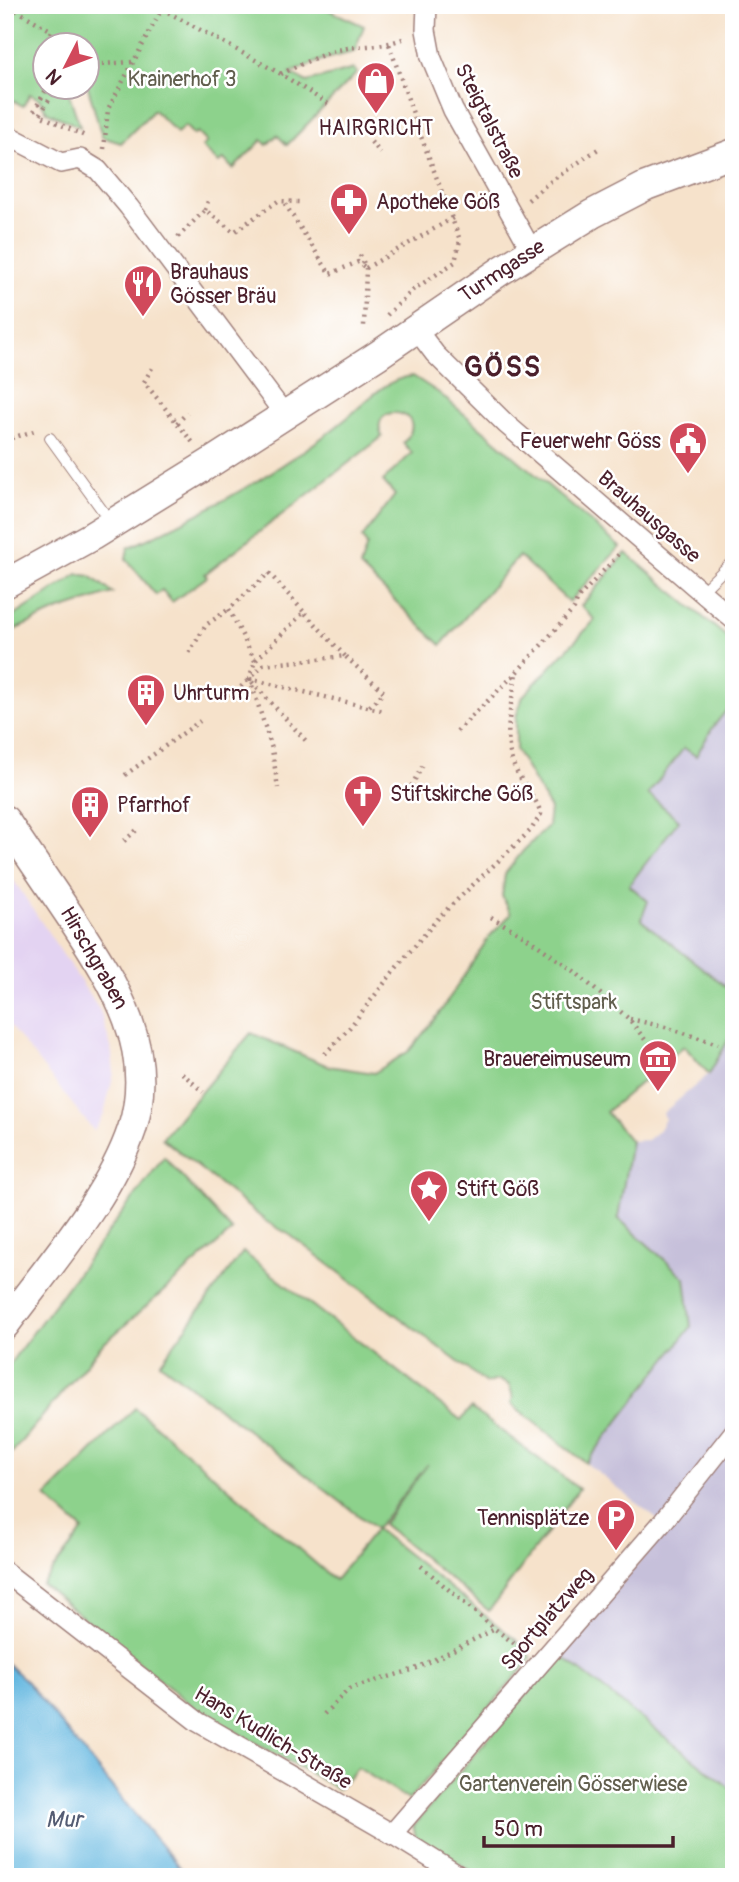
<svg xmlns="http://www.w3.org/2000/svg" width="739" height="1882" font-family="Pangolin,sans-serif">
  <style>
    .built { fill: #e3d3f2 }
    .industrial { fill: #c6c0da }
    .green { fill: #8dd28c; stroke: #6c785c; stroke-width: 2 }
    .water { fill: #64b7e0; stroke: #576b86; stroke-width: 2 }
    .lines { fill: none; stroke-linecap: round; stroke-linejoin: round }
    .lane-casing { stroke: #a0807b; stroke-width: 12 }
    .street-casing { stroke: #a0807b; stroke-width: 22 }
    .secondary-casing { stroke: #a0807b; stroke-width: 31 }
    .path { stroke: #a0807b; stroke-width: 4.5; stroke-dasharray: 2 5; stroke-linecap: butt }
    .lane { stroke: #fff; stroke-width: 10 }
    .street { stroke: #fff; stroke-width: 19 }
    .secondary { stroke: #fff; stroke-width: 28 }
    .labels { text-anchor: middle; dominant-baseline: central; stroke-width: 5; stroke-linejoin: round; paint-order: stroke }
    .park-label { font-size: 21px; fill: #615e4d; stroke: #fff }
    .street-label { font-size: 21px; fill: #4a1f2b; stroke: #fff }
    .poi-label { font-size: 21px; fill: #4a1f2b; stroke: #fff; text-anchor: start }
    .water-label { font-size: 23px; font-style: italic; fill: #545c73; stroke: #fff }
    .district-label { font-size: 28px; font-weight: bold; letter-spacing: 2px; fill: #4a1f2b; stroke: #fff }
  </style>
  <rect width="100%" height="100%" fill="#fff"/>
  <filter id="ink" filterUnits="userSpaceOnUse"><feTurbulence type="fractalNoise" baseFrequency=".0143" numOctaves="2"/><feDisplacementMap in="SourceGraphic" scale="14" xChannelSelector="R" yChannelSelector="G"/><feConvolveMatrix kernelMatrix="1 2 1 2 8 2 1 2 1" color-interpolation-filters="sRGB"/></filter>
  <filter id="wash" filterUnits="userSpaceOnUse"><feTurbulence type="fractalNoise" baseFrequency=".00686" numOctaves="4" result="noise"/><feDisplacementMap in="SourceGraphic" scale="28" xChannelSelector="R" yChannelSelector="G"/><feGaussianBlur stdDeviation="1.57" result="paint"/><feColorMatrix in="noise" values="0 0 0 0 0 0 0 0 0 0 0 0 0 0 0 0 0 1.4 0 .05"/><feComposite in="paint" operator="in"/></filter>
  <g filter="url(#wash)">
    <rect width="100%" height="100%" fill="#f6e2cb"/>
    <path class="built" d="M 5,867 L 100,1011 L 111,1047 L 114,1073 L 104,1114 L 94,1131 L 5,1020 Z"/>
    <g class="industrial">
      <path d="M 734,701 L 734,993 L 640,920 L 628,885 L 679,821 L 647,795 L 685,747 L 695,756 L 713,727 Z"/>
      <path d="M 734,1030 L 734,1791 L 560,1655 L 668,1528 L 586,1463 L 691,1327 L 685,1278 L 618,1218 L 631,1141 L 647,1140 L 658,1131 L 665,1119 L 663,1113 L 709,1074 Z"/>
    </g>
    <g class="green">
      <path d="M 5,5 L 318,5 L 364,26 L 354,52 L 322,60 L 290,73 L 307,82 L 354,69 L 357,73 L 287,145 L 277,135 L 267,145 L 262,140 L 233,169 L 224,159 L 219,163 L 202,147 L 207,142 L 197,132 L 194,135 L 185,126 L 177,133 L 154,110 L 121,143 L 102,137 L 88,87 L 88,46 L 46,46 L 46,88 L 67,88 L 80,127 L 47,112 L 39,99 L 30,94 L 23,106 L 5,96 Z"/>
      <path d="M 413,376 L 439,393 L 482,429 L 620,547 L 569,602 L 519,556 L 441,645 L 360,567 L 367,545 L 362,538 L 395,495 L 383,481 L 412,453 L 403,443 C 435,410 366,399 382,437 L 205,574 L 207,577 L 172,602 L 162,590 L 156,595 L 126,559 L 128,548 C 203,514 284,470 347,418 C 368,400 385,379 413,376 Z"/>
      <path d="M 626,553 L 734,643 L 734,701 L 713,727 L 696,756 L 684,748 L 648,794 L 679,820 L 629,885 L 648,901 L 641,920 L 734,993 L 734,1030 L 709,1074 L 684,1046 L 606,1112 L 631,1141 L 618,1218 L 685,1278 L 691,1327 L 586,1463 L 511,1404 L 513,1397 L 509,1385 L 499,1380 L 486,1383 L 290,1235 L 267,1222 L 162,1138 L 251,1033 L 328,1066 L 374,1073 L 409,1051 L 441,1011 L 489,937 L 511,914 L 502,896 L 505,874 L 523,851 L 548,826 L 550,809 L 516,750 L 516,717 L 523,696 L 595,620 L 581,606 Z"/>
      <path d="M 78,574 L 90,576 L 113,593 L 57,611 L 5,634 L 5,622 Z"/>
      <path d="M 164,1157 L 232,1231 L 101,1346 L 5,1461 L 5,1370 Z"/>
      <path d="M 243,1252 L 461,1420 L 471,1408 L 579,1489 L 489,1611 L 383,1524 L 428,1464 L 376,1529 L 516,1640 L 532,1658 L 409,1800 L 358,1768 L 338,1789 L 223,1725 L 219,1728 L 42,1584 L 83,1530 L 46,1497 L 135,1408 L 335,1580 L 376,1529 L 160,1363 Z"/>
      <path d="M 560,1655 L 734,1791 L 734,1877 L 481,1877 L 416,1837 L 413,1826 Z"/>
    </g>
    <path class="water" d="M 5,1662 L 27,1682 L 131,1810 L 188,1877 L 5,1877 Z"/>
  </g>
  <g filter="url(#ink)">
    <g class="lines">
      <defs>
        <g id="lane">
          <path d="M 50,438 L 110,521"/>
          <path d="M 701,592 L 734,560"/>
        </g>
        <g id="street">
          <path d="M 427,5 L 426,30 L 431,57 L 453,110 L 532,251"/>
          <path d="M 5,134 L 61,163 L 80,159 L 98,170 L 129,207 L 285,415"/>
          <path d="M 416,329 L 435,354 L 506,424 L 734,620"/>
          <path d="M 5,1572 L 198,1722 L 392,1834 L 461,1877"/>
          <path d="M 392,1834 L 662,1523 L 734,1432"/>
        </g>
        <g id="secondary">
          <path d="M 5,584 L 92,536 L 210,463 L 378,355 L 502,270 L 592,214 L 646,186 L 734,153"/>
          <path d="M 5,820 C 28,854 51,888 74,922 C 115,985 157,1050 132,1129 C 109,1198 48,1266 5,1325"/>
        </g>
      </defs>
      <use href="#lane" class="lane-casing"/>
      <use href="#street" class="street-casing"/>
      <use href="#secondary" class="secondary-casing"/>
      <g class="path">
        <path d="M 154,5 L 162,9"/>
        <path d="M 5,10 L 9,6 L 52,31 L 42,50 L 46,52"/>
        <path d="M 88,65 L 132,62"/>
        <path d="M 281,74 C 302,64 324,52 347,48 C 370,45 382,47 405,38"/>
        <path d="M 56,88 L 40,115 L 87,137"/>
        <path d="M 34,111 L 47,88"/>
        <path d="M 371,142 L 381,153"/>
        <path d="M 104,149 L 108,109 L 162,9 L 281,74 L 328,104"/>
        <path d="M 528,200 L 547,184 L 601,147"/>
        <path d="M 285,204 L 330,274 L 358,262 L 366,268"/>
        <path d="M 205,210 L 209,198"/>
        <path d="M 178,237 L 205,210 L 234,232 L 278,201 L 299,202"/>
        <path d="M 360,255 L 366,268 L 364,326"/>
        <path d="M 366,268 L 453,218"/>
        <path d="M 387,315 L 413,290 L 455,262 L 460,240 L 419,131 L 389,44"/>
        <path d="M 152,368 L 144,382 L 194,444"/>
        <path d="M 177,423 L 187,413"/>
        <path d="M 5,440 L 34,431"/>
        <path d="M 189,653 L 206,625 L 229,609"/>
        <path d="M 345,656 L 304,612 L 255,661 L 249,679 L 263,665 L 345,656 L 384,692 L 369,707"/>
        <path d="M 255,661 L 229,609 L 269,573 L 304,612"/>
        <path d="M 250,679 L 384,711"/>
        <path d="M 250,679 L 272,749 L 278,788"/>
        <path d="M 252,682 L 308,743"/>
        <path d="M 231,697 L 249,679"/>
        <path d="M 457,731 L 516,673 L 574,609 L 578,598 L 621,552"/>
        <path d="M 125,775 L 200,721"/>
        <path d="M 408,792 L 424,763"/>
        <path d="M 124,841 L 139,828"/>
        <path d="M 491,917 L 526,937 L 574,971 L 629,1019 L 664,1064"/>
        <path d="M 630,1019 L 665,1027 L 718,1044"/>
        <path d="M 325,1054 L 350,1027 L 397,967 L 440,916 L 531,830 L 541,814 C 536,796 521,783 514,766 C 502,737 512,703 516,673"/>
        <path d="M 182,1073 L 203,1092"/>
        <path d="M 421,1566 L 495,1629 L 524,1651"/>
        <path d="M 324,1714 L 349,1689 L 415,1669 L 495,1629"/>
      </g>
      <use href="#lane" class="lane"/>
      <use href="#street" class="street"/>
      <use href="#secondary" class="secondary"/>
    </g>
  </g>
  <defs>
    <symbol id="shop-pin" viewBox="-11 -11 22 30"><path d="M0 17L-7.5 6A9.5 9.5 0 1 1 7.5 6Z" fill="#d1495b" stroke="#fff"/><path d="M-5-2.5h2.3a2.7 3.5 0 0 1 5.4 0H5L5.5 6h-11ZM-1.5-2.5h3a1.5 2.3 0 0 0-3 0Z" fill="#fff"/></symbol>
    <symbol id="pharmacy-pin" viewBox="-11 -11 22 30"><path d="M0 17L-7.5 6A9.5 9.5 0 1 1 7.5 6Z" fill="#d1495b" stroke="#fff"/><path d="M-2-6h4v4h4v4h-4v4h-4v-4h-4v-4h4Z" fill="#fff"/></symbol>
    <symbol id="restaurant-pin" viewBox="-11 -11 22 30"><path d="M0 17L-7.5 6A9.5 9.5 0 1 1 7.5 6Z" fill="#d1495b" stroke="#fff"/><path d="M-5-6h1v4h1v-4h1v4h1v-4h1v5L-1.5 .5V6h-2V.5L-5-1ZM5-6V6H3V1.5H1.5Q1.5-4 5-6Z" fill="#fff"/></symbol>
    <symbol id="civic-pin" viewBox="-11 -11 22 30"><path d="M0 17L-7.5 6A9.5 9.5 0 1 1 7.5 6Z" fill="#d1495b" stroke="#fff"/><path d="M-.6-6.5H3V-4.5H.6V-3L4-1V1h2V6H-6V1h2V-1L-.6-3ZM-1.2 2.5V6h2.4V2.5Z" fill="#fff"/></symbol>
    <symbol id="building-pin" viewBox="-11 -11 22 30"><path d="M0 17L-7.5 6A9.5 9.5 0 1 1 7.5 6Z" fill="#d1495b" stroke="#fff"/><path d="M-4-6H4V6H1V3H-1V6H-4ZM-2.5-4.3h1.7v1.8h-1.7ZM.8-4.3h1.7v1.8H.8ZM-2.5-1h1.7V.8h-1.7ZM.8-1h1.7V.8H.8Z" fill="#fff"/></symbol>
    <symbol id="church-pin" viewBox="-11 -11 22 30"><path d="M0 17L-7.5 6A9.5 9.5 0 1 1 7.5 6Z" fill="#d1495b" stroke="#fff"/><path d="M-1.2-6h2.4v3.5h3.3v2.4h-3.3V6h-2.4V-.1h-3.3v-2.4h3.3Z" fill="#fff"/></symbol>
    <symbol id="museum-pin" viewBox="-11 -11 22 30"><path d="M0 17L-7.5 6A9.5 9.5 0 1 1 7.5 6Z" fill="#d1495b" stroke="#fff"/><path d="M0-6L6-3V-2H-6V-3ZM-5-1h2V3h-2ZM-1-1h2V3h-2ZM3-1h2V3H3ZM-6 4H6V6H-6Z" fill="#fff"/></symbol>
    <symbol id="sight-pin" viewBox="-11 -11 22 30"><path d="M0 17L-7.5 6A9.5 9.5 0 1 1 7.5 6Z" fill="#d1495b" stroke="#fff"/><path d="M0-6L1.8-2.2L6-1.7L2.9 1.2L3.7 5.4L0 3.3L-3.7 5.4L-2.9 1.2L-6-1.7L-1.8-2.2Z" fill="#fff"/></symbol>
    <symbol id="parking-pin" viewBox="-11 -11 22 30"><path d="M0 17L-7.5 6A9.5 9.5 0 1 1 7.5 6Z" fill="#d1495b" stroke="#fff"/><path d="M-3.5-5.5H1a3.5 3.5 0 0 1 0 7H-1V5.5H-3.5ZM-1-3.4V-.6H.8a1.4 1.4 0 0 0 0-2.8Z" fill="#fff"/></symbol>
  </defs>
  <g fill-rule="evenodd">
    <use href="#shop-pin" x="354" y="59" width="44" height="60"/>
    <use href="#pharmacy-pin" x="327" y="180" width="44" height="60"/>
    <use href="#restaurant-pin" x="121" y="262" width="44" height="60"/>
    <use href="#civic-pin" x="666" y="419" width="44" height="60"/>
    <use href="#building-pin" x="124" y="671" width="44" height="60"/>
    <use href="#church-pin" x="341" y="772" width="44" height="60"/>
    <use href="#building-pin" x="68" y="783" width="44" height="60"/>
    <use href="#museum-pin" x="636" y="1037" width="44" height="60"/>
    <use href="#sight-pin" x="407" y="1167" width="44" height="60"/>
    <use href="#parking-pin" x="594" y="1496" width="44" height="60"/>
  </g>
  <g class="labels">
    <g class="park-label">
      <text x="182" y="79">Krainerhof 3</text>
      <text x="574" y="1002">Stiftspark</text>
      <text x="573" y="1784">Gartenverein Gösserwiese</text>
    </g>
    <g class="street-label">
      <text transform="translate(489 121) rotate(63)">Steigtalstraße</text>
      <text transform="translate(502 271) rotate(-33)">Turmgasse</text>
      <text transform="translate(649 517) rotate(41)">Brauhausgasse</text>
      <text transform="translate(94 958) rotate(60)">Hirschgraben</text>
      <text transform="translate(547 1619) rotate(-49)">Sportplatzweg</text>
      <text transform="translate(273 1738) rotate(31)">Hans Kudlich-Straße</text>
    </g>
    <g class="poi-label">
      <text x="376" y="128" text-anchor="middle">HAIRGRICHT</text>
      <text x="376" y="202">Apotheke Göß</text>
      <text x="170" y="272">Brauhaus<tspan x="170" dy="24">Gösser Bräu</tspan></text>
      <text x="661" y="441" text-anchor="end">Feuerwehr Göss</text>
      <text x="173" y="693">Uhrturm</text>
      <text x="390" y="794">Stiftskirche Göß</text>
      <text x="117" y="805">Pfarrhof</text>
      <text x="631" y="1059" text-anchor="end">Brauereimuseum</text>
      <text x="456" y="1189">Stift Göß</text>
      <text x="589" y="1518" text-anchor="end">Tennisplätze</text>
    </g>
    <g class="water-label">
      <text x="64" y="1819">Mur</text>
    </g>
    <g class="district-label">
      <text x="503" y="367">GÖSS</text>
    </g>
  </g>
  <rect width="739" height="1882" fill="none" stroke="#fff" stroke-width="28"/>
  <g transform="translate(66 66) rotate(228)"><circle r="33" fill="#ffffff" stroke="#b7a5aa" stroke-width="2"/>
  <path d="M0-5L12 26L0 18L-12 26Z" fill="#d1495b"/>
  <text y="-10" font-size="19" font-weight="bold" text-anchor="middle" fill="#4a1f2b">N</text>
  </g>
  <path d="M484 1836v10h189v-10" fill="none" stroke="#4a1f2b" stroke-width="3.5"/>
  <text x="494" y="1836" font-size="21" fill="#4a1f2b" stroke="#ffffff" stroke-width="5" paint-order="stroke">50 m</text>
</svg>
